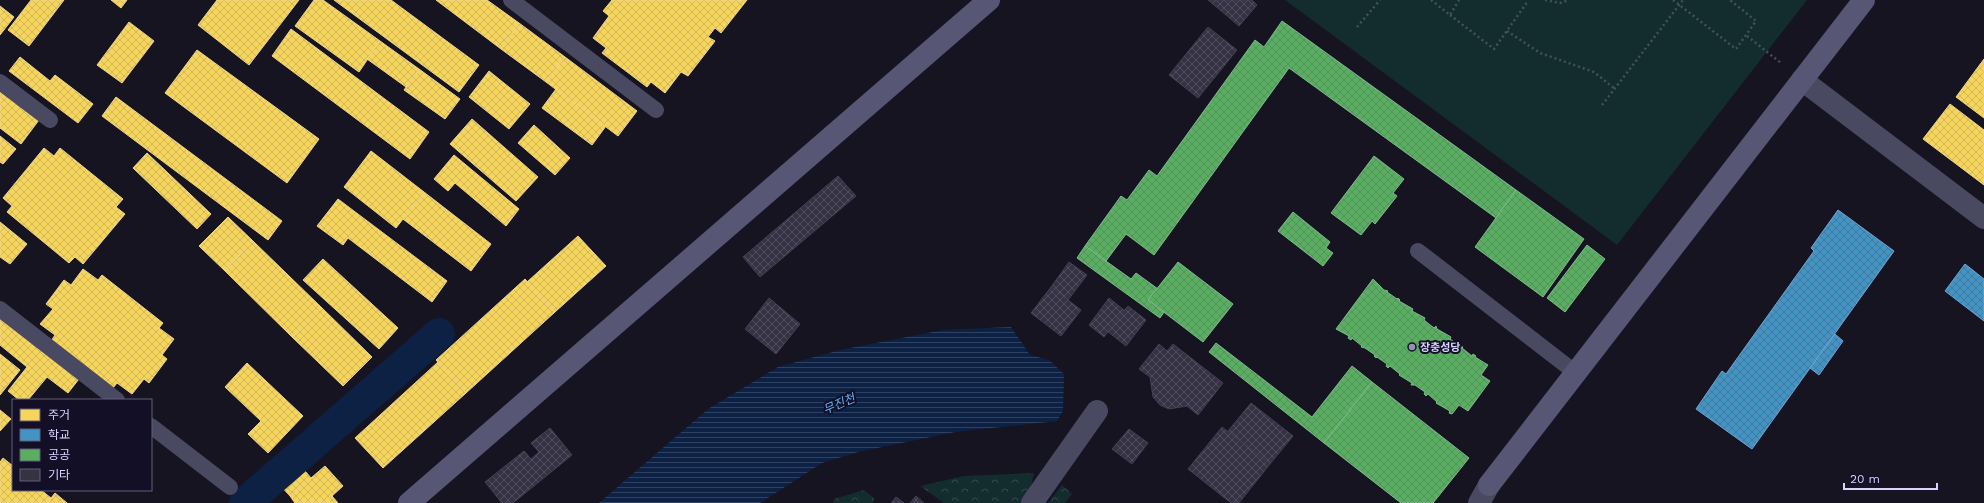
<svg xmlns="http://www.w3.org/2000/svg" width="1984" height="503" font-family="'Work Sans','Noto Sans KR',sans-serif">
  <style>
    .forest { fill: url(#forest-crowns) }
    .green { fill: #132c2d }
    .water { fill: url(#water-rules) }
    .homes { fill: url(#homes-cross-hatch); stroke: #edd58d }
    .schools { fill: url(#schools-cross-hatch); stroke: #70a6d5 }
    .public { fill: url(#public-cross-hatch); stroke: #80b990 }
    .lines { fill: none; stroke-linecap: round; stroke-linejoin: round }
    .canal { stroke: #0d2144; stroke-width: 32 }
    .building { fill: url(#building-cross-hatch); stroke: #433f54 }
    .path { stroke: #44505f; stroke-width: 2.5; stroke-dasharray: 2 3; stroke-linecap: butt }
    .lane { stroke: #4a4962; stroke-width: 16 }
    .street { stroke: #4a4962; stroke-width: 22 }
    .secondary { stroke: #575674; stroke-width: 22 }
    .poi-dot { fill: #9591b1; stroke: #130f26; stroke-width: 1.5 }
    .labels { text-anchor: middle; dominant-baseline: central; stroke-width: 4; stroke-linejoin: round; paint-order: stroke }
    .poi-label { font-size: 11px; font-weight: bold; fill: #d9d4ff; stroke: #130f26; text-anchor: start }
    .water-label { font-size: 12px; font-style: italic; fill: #62b6ff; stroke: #130f26 }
  </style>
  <defs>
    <pattern id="forest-crowns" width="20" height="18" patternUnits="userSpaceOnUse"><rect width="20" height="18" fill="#132c2d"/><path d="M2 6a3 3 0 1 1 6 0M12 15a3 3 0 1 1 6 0" fill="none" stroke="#354a4c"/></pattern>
    <pattern id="water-rules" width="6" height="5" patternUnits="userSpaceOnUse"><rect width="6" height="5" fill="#0d2144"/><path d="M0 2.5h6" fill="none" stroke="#304060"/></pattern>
    <pattern id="homes-cross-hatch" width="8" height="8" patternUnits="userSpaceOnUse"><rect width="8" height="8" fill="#f6d55c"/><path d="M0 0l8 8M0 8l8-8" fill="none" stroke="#d2b759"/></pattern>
    <pattern id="schools-cross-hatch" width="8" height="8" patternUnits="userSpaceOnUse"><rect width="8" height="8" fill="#4393c3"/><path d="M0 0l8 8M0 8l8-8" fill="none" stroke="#427a9f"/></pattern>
    <pattern id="public-cross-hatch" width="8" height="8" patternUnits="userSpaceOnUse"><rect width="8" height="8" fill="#5aae61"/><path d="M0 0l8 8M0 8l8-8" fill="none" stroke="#54925c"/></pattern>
    <pattern id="building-cross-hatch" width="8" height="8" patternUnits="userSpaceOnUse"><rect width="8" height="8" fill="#343243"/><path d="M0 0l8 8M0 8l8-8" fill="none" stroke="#514f5f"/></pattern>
  </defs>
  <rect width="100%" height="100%" fill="#161421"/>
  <g class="forest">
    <path d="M 1034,473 L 1027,503 L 944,503 L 920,486 L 964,476 Z"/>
    <path d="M 1062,485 L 1072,494 L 1065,503 L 1048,503 Z"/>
    <path d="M 864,490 L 874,498 L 873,503 L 833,503 L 834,499 Z"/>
  </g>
  <path class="green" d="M 1285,0 L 1807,0 L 1617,245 Z"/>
  <path class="water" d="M 1011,327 L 1030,355 L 1049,360 L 1064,374 L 1063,411 L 1057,421 L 955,432 L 858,452 L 822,463 L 760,503 L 599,503 L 708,409 L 778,367 L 840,350 L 943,330 Z"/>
  <g class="homes">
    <path d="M 31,0 L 64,0 L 29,46 L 8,30 Z"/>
    <path d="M 111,0 L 127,0 L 121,8 Z"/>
    <path d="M 217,0 L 299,0 L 249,65 L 198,25 Z"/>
    <path d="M 314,0 L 323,0 L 380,41 L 359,72 L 295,26 Z"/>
    <path d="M 334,0 L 391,0 L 479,65 L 459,92 Z"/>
    <path d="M 436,0 L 487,0 L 519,23 L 501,49 Z"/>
    <path d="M 612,0 L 747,0 L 721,33 L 715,28 L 708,37 L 715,41 L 688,76 L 681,72 L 665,93 L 651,82 L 647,87 L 602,53 L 606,48 L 593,38 L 609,16 L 603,11 Z"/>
    <path d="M 0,6 L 14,17 L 0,35 Z"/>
    <path d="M 129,22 L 154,41 L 122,83 L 97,65 Z"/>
    <path d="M 519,23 L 565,57 L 546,82 L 501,49 Z"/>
    <path d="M 291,29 L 429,132 L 410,159 L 272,56 Z"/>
    <path d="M 380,41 L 419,69 L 406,87 L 367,59 Z"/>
    <path d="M 197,50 L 319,139 L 287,183 L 165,93 Z"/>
    <path d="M 20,57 L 50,81 L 55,75 L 93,104 L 78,123 L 9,71 Z"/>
    <path d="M 565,57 L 637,111 L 618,136 L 546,82 Z"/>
    <path d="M 1984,59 L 1984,118 L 1956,97 Z"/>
    <path d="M 419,69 L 460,99 L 445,119 L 404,90 Z"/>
    <path d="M 489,71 L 530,104 L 509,129 L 469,97 Z"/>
    <path d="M 556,89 L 606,126 L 592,145 L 542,108 Z"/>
    <path d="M 0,90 L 39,120 L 21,144 L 0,128 Z"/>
    <path d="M 116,97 L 282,221 L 268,240 L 102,116 Z"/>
    <path d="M 1950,104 L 1984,130 L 1984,185 L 1923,139 Z"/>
    <path d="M 472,119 L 538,177 L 516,201 L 450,144 Z"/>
    <path d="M 534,125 L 570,158 L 555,175 L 518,143 Z"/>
    <path d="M 0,136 L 16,149 L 3,164 L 0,162 Z"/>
    <path d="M 44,148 L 54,156 L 60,148 L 123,199 L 116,207 L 125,214 L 83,264 L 75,257 L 69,263 L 7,212 L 12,206 L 3,198 Z"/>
    <path d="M 371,151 L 424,192 L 396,228 L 344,187 Z"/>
    <path d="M 147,153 L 211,214 L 197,229 L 133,168 Z"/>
    <path d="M 454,155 L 519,209 L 506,226 L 455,183 L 448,191 L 434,179 Z"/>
    <path d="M 424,192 L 491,244 L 471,271 L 403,219 Z"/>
    <path d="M 338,199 L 447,281 L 432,302 L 348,238 L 343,245 L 317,226 Z"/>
    <path d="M 228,217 L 253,241 L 225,271 L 199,246 Z"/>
    <path d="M 0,222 L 27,244 L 10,264 L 0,257 Z"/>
    <path d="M 578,236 L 606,266 L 555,312 L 527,282 Z"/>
    <path d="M 253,241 L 321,307 L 292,337 L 225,271 Z"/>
    <path d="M 323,259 L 398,328 L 379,349 L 303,280 Z"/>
    <path d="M 83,269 L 98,280 L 102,275 L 163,323 L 159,328 L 174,339 L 162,355 L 167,359 L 149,383 L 144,379 L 132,394 L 117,383 L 113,388 L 51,341 L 55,335 L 40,324 L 53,309 L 46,304 L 64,280 L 71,285 Z"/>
    <path d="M 525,279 L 555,312 L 466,393 L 436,360 Z"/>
    <path d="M 321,307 L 372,357 L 343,386 L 292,337 Z"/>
    <path d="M 0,316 L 79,379 L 68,393 L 47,377 L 28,400 L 19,400 L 8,391 L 27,367 L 0,345 Z"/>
    <path d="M 0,354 L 20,370 L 0,395 Z"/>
    <path d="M 438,362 L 466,393 L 383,468 L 355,438 Z"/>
    <path d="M 247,363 L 303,416 L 268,453 L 248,434 L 261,421 L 225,387 Z"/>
    <path d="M 0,410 L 11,419 L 0,431 Z"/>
    <path d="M 3,458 L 13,466 L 13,490 L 41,490 L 51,498 L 47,503 L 0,503 L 0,462 Z"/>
    <path d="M 300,465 L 311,478 L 290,496 L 279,484 Z"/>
    <path d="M 325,466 L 343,486 L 332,496 L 338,503 L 295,503 L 290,496 Z"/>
    <path d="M 55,493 L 67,503 L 47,503 Z"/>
  </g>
  <g class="schools">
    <path d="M 1838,210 L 1894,251 L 1752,449 L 1696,409 L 1722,371 L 1726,374 L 1814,251 L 1811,248 Z"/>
    <path d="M 1965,264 L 1984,279 L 1984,321 L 1945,291 Z"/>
    <path d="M 1835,334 L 1843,341 L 1819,375 L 1810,368 Z"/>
  </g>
  <g class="public">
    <path d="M 1282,21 L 1516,190 L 1496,218 L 1289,68 L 1154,255 L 1126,234 L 1106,261 L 1085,246 L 1121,196 L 1127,200 L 1149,170 L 1157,176 L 1255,40 L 1264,47 Z"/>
    <path d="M 1374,156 L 1404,179 L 1393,193 L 1397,196 L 1375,224 L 1372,221 L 1361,235 L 1331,213 Z"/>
    <path d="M 1516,190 L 1584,239 L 1543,297 L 1475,247 Z"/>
    <path d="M 1293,212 L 1330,242 L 1326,248 L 1333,253 L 1323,266 L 1278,231 Z"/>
    <path d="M 1587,245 L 1605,259 L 1565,312 L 1547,298 Z"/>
    <path d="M 1085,246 L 1131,279 L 1136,273 L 1158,289 L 1148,300 L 1164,312 L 1160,318 L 1077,258 Z"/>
    <path d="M 1178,262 L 1233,304 L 1203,342 L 1148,300 Z"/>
    <path d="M 1373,279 L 1384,290 L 1388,291 L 1387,292 L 1397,299 L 1398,298 L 1400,300 L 1399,301 L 1413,309 L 1412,311 L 1425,318 L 1424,320 L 1434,328 L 1436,326 L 1437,329 L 1451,337 L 1450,339 L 1460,346 L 1463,347 L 1462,348 L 1472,356 L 1473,354 L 1476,356 L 1475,357 L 1488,365 L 1481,375 L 1490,381 L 1468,411 L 1459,405 L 1452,414 L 1449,413 L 1450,411 L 1436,403 L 1437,402 L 1428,394 L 1426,396 L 1424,394 L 1425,392 L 1415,385 L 1411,385 L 1412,383 L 1399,375 L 1400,374 L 1390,366 L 1388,368 L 1386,366 L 1387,364 L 1377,357 L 1376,358 L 1374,356 L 1375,355 L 1365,348 L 1361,347 L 1362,346 L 1352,338 L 1351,340 L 1348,338 L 1349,336 L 1336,329 Z"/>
    <path d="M 1216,343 L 1312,417 L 1352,366 L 1372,382 L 1324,443 L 1209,352 Z"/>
    <path d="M 1372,382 L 1469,458 L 1433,503 L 1401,503 L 1324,443 Z"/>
  </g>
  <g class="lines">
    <path class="canal" d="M 245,503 L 439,334"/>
  </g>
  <g class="building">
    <path d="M 1208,0 L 1252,0 L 1257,5 L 1239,26 Z"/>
    <path d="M 1208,27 L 1237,50 L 1198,98 L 1169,75 Z"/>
    <path d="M 838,176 L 856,196 L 760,277 L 743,257 Z"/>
    <path d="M 1069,262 L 1087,275 L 1068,300 L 1051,287 Z"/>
    <path d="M 1051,287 L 1081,310 L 1061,336 L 1031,313 Z"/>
    <path d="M 769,298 L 800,324 L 776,354 L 745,329 Z"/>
    <path d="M 1109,298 L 1124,310 L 1104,337 L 1089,325 Z"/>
    <path d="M 1128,306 L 1146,320 L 1126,346 L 1107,331 Z"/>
    <path d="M 1159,344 L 1167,351 L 1173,344 L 1223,383 L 1198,415 L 1187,406 L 1169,409 L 1160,405 L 1153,397 L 1150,377 L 1139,369 Z"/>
    <path d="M 1251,403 L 1293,436 L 1270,464 L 1228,431 Z"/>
    <path d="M 1222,427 L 1270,464 L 1239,503 L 1231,503 L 1188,469 Z"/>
    <path d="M 550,428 L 572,455 L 513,503 L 502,503 L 485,482 L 524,451 L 531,459 L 539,452 L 531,443 Z"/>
    <path d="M 1129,429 L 1148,443 L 1132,464 L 1112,449 Z"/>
    <path d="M 916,496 L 924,503 L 910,503 Z"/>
    <path d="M 896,497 L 904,503 L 891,503 Z"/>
  </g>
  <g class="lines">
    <g class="path">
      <path d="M 1431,0 L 1450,15 L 1459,0"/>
      <path d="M 1545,0 L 1560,3 L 1569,0"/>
      <path d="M 1673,0 L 1736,49 L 1756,21 L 1730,0"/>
      <path d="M 1450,15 L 1494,49 L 1528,1"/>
      <path d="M 1357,27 L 1380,0"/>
      <path d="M 1507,31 L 1540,53 L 1594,72 L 1615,89"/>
      <path d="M 1747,36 L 1781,63"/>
      <path d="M 1602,105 L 1683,0"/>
    </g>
    <g class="lane">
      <path d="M 511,0 L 656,110"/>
      <path d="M 0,82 L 50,120"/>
      <path d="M 1418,251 L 1576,373"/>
      <path d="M 0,309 L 117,400"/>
      <path d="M 151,426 L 230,487"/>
    </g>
    <g class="street">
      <path d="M 1802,80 L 1984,218"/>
      <path d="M 1032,503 L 1097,411"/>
      <path d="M 1479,503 L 1489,485"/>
    </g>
    <g class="secondary">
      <path d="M 1489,485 L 1864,0"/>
      <path d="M 409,503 L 989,0"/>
    </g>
  </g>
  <circle class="poi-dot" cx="1412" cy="347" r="4"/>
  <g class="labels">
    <g class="poi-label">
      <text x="1420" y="347">장충성당</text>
    </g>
    <g class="water-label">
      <text transform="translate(839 404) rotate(-23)">무진천</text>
    </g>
  </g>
  <rect x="12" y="399" width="140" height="92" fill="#130f26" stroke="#625e7d"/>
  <rect x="20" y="409" width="20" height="12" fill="#f6d55c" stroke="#625e7d"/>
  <text x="48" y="419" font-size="12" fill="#d9d4ff">주거</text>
  <rect x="20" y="429" width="20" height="12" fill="#4393c3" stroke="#625e7d"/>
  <text x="48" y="439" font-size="12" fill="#d9d4ff">학교</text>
  <rect x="20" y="449" width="20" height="12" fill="#5aae61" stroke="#625e7d"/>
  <text x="48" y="459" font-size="12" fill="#d9d4ff">공공</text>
  <rect x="20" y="469" width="20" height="12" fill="#343243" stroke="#625e7d"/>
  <text x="48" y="479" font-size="12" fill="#d9d4ff">기타</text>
  <path d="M1844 483v6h93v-6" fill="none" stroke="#d9d4ff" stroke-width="2"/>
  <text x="1850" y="483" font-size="12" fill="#d9d4ff" stroke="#130f26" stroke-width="3" paint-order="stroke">20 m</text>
</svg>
